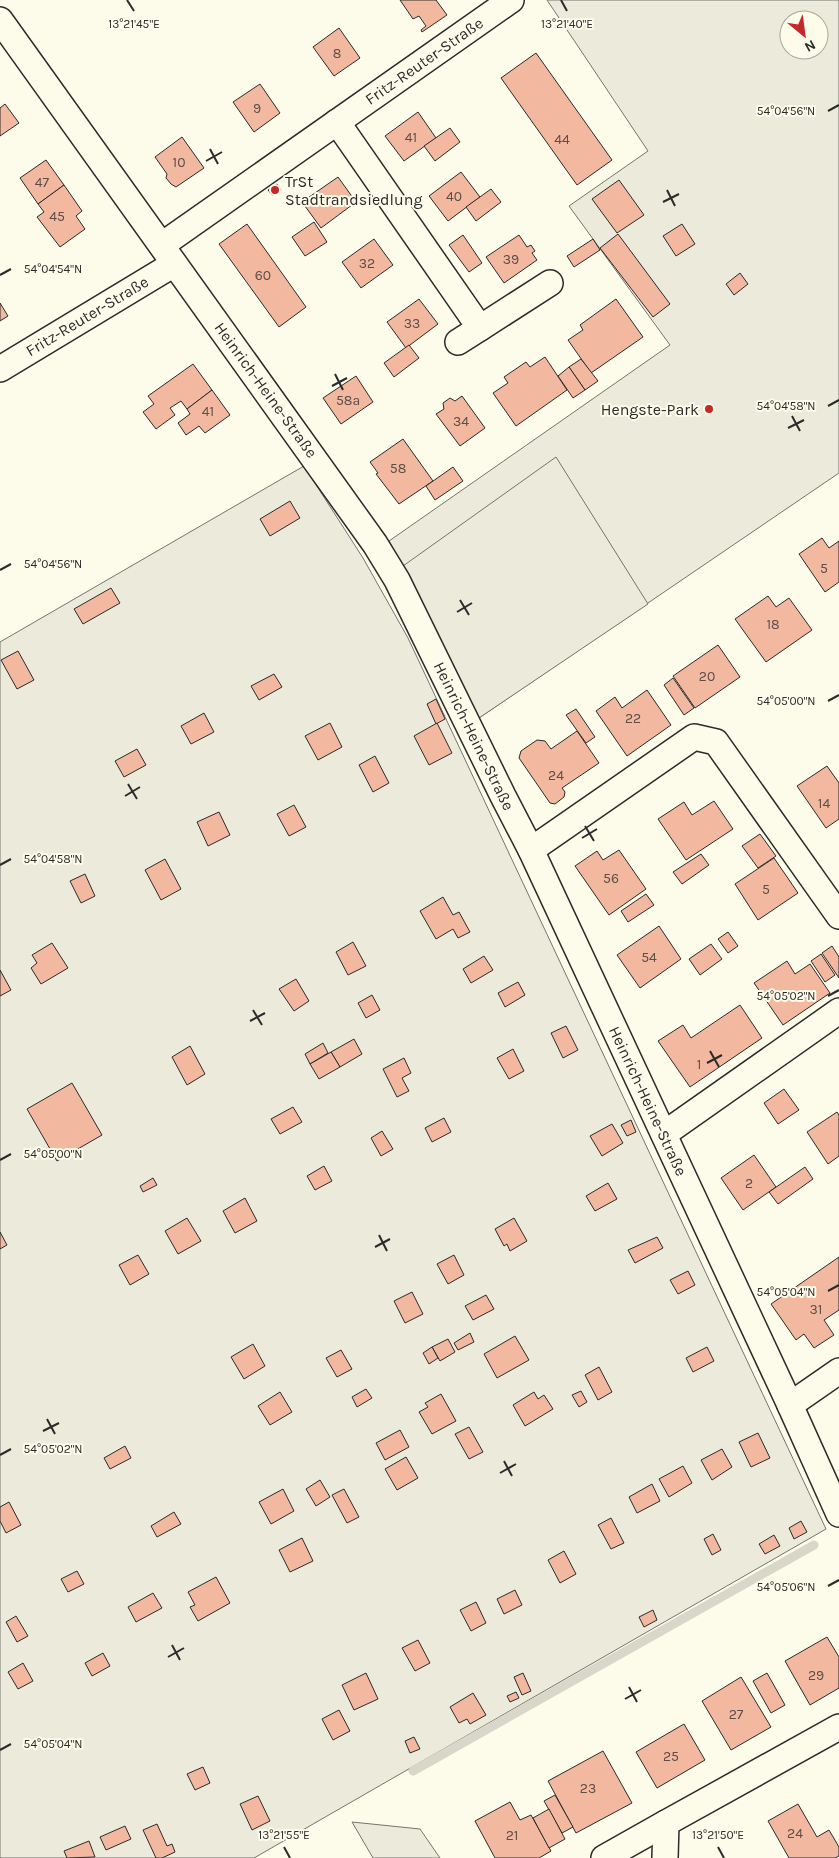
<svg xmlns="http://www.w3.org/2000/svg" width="839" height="1858" font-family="Karla,sans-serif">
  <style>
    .green { fill: #ecebdb; stroke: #74746e; fill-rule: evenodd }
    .parking { fill: #eceadb; stroke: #74746e }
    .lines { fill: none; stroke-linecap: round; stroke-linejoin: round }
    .stream { stroke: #d8d7c9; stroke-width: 9 }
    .building { fill: #f2b8a0; stroke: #2b2b2b }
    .minor-casing { stroke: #2b2b2b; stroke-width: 28 }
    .minor { stroke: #fdfbea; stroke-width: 25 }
    .ticks { fill: none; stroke: #2b2b2b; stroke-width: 2 }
    .poi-dot { fill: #c62828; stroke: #fdfbea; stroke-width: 2 }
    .labels { text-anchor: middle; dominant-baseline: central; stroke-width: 4; stroke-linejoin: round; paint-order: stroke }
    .number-label { font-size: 14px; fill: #5d4e48 }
    .street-label { font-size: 16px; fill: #2b2b2b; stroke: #fdfbea }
    .poi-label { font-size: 16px; fill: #2b2b2b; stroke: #fdfbea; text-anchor: start }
    .ticks-label { font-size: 12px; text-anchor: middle; fill: #2b2b2b; stroke: #fdfbea; stroke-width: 4; stroke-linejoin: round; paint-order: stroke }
  </style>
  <rect width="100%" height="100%" fill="#fdfbea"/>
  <g class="green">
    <path d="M 547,0 L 839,0 L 839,473 L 479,718 L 389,541 L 670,345 L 569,206 L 648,151 ZM 789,20 L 819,20 L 819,50 L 789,50 Z"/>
    <path d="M 304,466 L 363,558 L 408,638 L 826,1529 L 254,1858 L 0,1858 L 0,642 Z"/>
    <path d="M 352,1822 L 420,1829 L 440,1858 L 373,1858 Z"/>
  </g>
  <path class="parking" d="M 556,457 L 648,604 L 479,718 L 403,566 Z"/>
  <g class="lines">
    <path class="stream" d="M 413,1771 L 814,1545"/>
  </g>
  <g class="building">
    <path d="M 400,0 L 436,0 L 447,15 L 422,32 L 421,30 L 426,26 L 419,16 L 413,19 Z"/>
    <path d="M 339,28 L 360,58 L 334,76 L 313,47 Z"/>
    <path d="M 536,53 L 612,160 L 577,185 L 501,78 Z"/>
    <path d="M 260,84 L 280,113 L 254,132 L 233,102 Z"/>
    <path d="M 5,104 L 19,123 L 0,136 L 0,108 Z"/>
    <path d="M 418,112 L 436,138 L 404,161 L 385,136 Z"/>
    <path d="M 450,128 L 460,142 L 435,161 L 424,146 Z"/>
    <path d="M 182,137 L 204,168 L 176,187 L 171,184 L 166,178 L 167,174 L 155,157 Z"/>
    <path d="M 46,160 L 64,185 L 38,204 L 20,178 Z"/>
    <path d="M 461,172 L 480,197 L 448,221 L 429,196 Z"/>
    <path d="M 338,177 L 356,202 L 321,228 L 302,202 Z"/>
    <path d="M 619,180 L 644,215 L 617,233 L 592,199 Z"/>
    <path d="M 277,184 L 281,190 L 272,195 L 268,190 Z"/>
    <path d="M 64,185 L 82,211 L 76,216 L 85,229 L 60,247 L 37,217 L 44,212 L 38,204 Z"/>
    <path d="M 491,189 L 501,202 L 476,221 L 466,207 Z"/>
    <path d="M 314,222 L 327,242 L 305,256 L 292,237 Z"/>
    <path d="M 247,224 L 306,307 L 279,327 L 219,244 Z"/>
    <path d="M 682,224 L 695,244 L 676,256 L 663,236 Z"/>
    <path d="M 618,234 L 670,304 L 653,317 L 600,248 Z"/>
    <path d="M 463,235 L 482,263 L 469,272 L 449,245 Z"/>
    <path d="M 519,235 L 527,247 L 531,245 L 535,251 L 532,253 L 537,260 L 504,283 L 486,257 Z"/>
    <path d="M 374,239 L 393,265 L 361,288 L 342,262 Z"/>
    <path d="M 593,239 L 600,250 L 574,267 L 567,256 Z"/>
    <path d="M 740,273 L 748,284 L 734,295 L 726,284 Z"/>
    <path d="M 419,299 L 438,324 L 406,348 L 387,322 Z"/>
    <path d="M 616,299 L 643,337 L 591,373 L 568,340 L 583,330 L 580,325 Z"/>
    <path d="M 0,303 L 8,316 L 0,321 Z"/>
    <path d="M 409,345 L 419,358 L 394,377 L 384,363 Z"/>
    <path d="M 545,357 L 567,390 L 516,426 L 493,393 L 508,383 L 504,377 L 526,362 L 530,367 Z"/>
    <path d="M 581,359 L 598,381 L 585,390 L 569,367 Z"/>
    <path d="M 193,364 L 212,390 L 187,409 L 181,401 L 170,408 L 175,415 L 156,429 L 143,412 L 154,404 L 148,396 Z"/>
    <path d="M 569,367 L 585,390 L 573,398 L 558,376 Z"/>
    <path d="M 356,376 L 373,402 L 341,424 L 323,398 Z"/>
    <path d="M 212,390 L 230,415 L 205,433 L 199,426 L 186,435 L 178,423 L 190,414 L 187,409 Z"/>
    <path d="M 462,396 L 485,428 L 460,446 L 436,414 L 444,409 L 443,403 L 450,398 L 455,401 Z"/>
    <path d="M 403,439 L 433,481 L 399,504 L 376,474 L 378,473 L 370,462 Z"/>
    <path d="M 453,467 L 463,481 L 435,500 L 426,486 Z"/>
    <path d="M 290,501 L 300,518 L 270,536 L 260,519 Z"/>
    <path d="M 822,538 L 829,548 L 839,541 L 839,582 L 825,592 L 799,554 Z"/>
    <path d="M 111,588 L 120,603 L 83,624 L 74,609 Z"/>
    <path d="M 768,596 L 776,607 L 789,598 L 812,630 L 766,662 L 735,619 Z"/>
    <path d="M 718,645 L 740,677 L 695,708 L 673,676 Z"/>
    <path d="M 18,651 L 34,680 L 17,689 L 1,660 Z"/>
    <path d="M 274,674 L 282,687 L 259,700 L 251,686 Z"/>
    <path d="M 673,678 L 694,708 L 684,715 L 664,685 Z"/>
    <path d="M 647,690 L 671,725 L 627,756 L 596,711 L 615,697 L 622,708 Z"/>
    <path d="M 436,699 L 445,719 L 436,724 L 427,704 Z"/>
    <path d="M 576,709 L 595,737 L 586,743 L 566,715 Z"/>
    <path d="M 204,713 L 214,732 L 191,744 L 181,726 Z"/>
    <path d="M 330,723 L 342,747 L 318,760 L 305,736 Z"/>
    <path d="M 437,723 L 452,753 L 429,765 L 414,736 Z"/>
    <path d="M 577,731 L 599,763 L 562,788 L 565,792 L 564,797 L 555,804 L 550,803 L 519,758 L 521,751 L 537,740 L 545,741 L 551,749 Z"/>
    <path d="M 137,749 L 146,765 L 124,777 L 115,761 Z"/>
    <path d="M 375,756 L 389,783 L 373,792 L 359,765 Z"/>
    <path d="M 827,766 L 839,783 L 839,819 L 826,828 L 797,786 Z"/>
    <path d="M 714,801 L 733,829 L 686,860 L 658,819 L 684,802 L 692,815 Z"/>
    <path d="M 294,805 L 306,827 L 289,836 L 277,814 Z"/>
    <path d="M 219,812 L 230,835 L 208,846 L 197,822 Z"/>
    <path d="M 760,834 L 776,856 L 758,868 L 742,846 Z"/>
    <path d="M 619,850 L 646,889 L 609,915 L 575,866 L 597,851 L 603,860 Z"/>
    <path d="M 701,854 L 709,865 L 682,884 L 673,872 Z"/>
    <path d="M 774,858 L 798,893 L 758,920 L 735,884 Z"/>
    <path d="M 165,859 L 181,889 L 161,900 L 145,870 Z"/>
    <path d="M 85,874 L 95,896 L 81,903 L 70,881 Z"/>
    <path d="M 646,894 L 654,905 L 628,922 L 621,911 Z"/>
    <path d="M 443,897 L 453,915 L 459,912 L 470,932 L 458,938 L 453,929 L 436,939 L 420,911 Z"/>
    <path d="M 659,926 L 681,959 L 640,988 L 617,955 Z"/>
    <path d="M 728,932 L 738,946 L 728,953 L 718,939 Z"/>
    <path d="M 353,942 L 366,966 L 348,975 L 336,952 Z"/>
    <path d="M 52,943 L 68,968 L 41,984 L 31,968 L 37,963 L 32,955 Z"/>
    <path d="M 711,944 L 722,959 L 700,975 L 689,959 Z"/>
    <path d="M 832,946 L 839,957 L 839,978 L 822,953 Z"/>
    <path d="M 821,954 L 835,975 L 825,982 L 811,961 Z"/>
    <path d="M 484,956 L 493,970 L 471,983 L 463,969 Z"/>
    <path d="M 787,961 L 795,974 L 810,964 L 830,993 L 783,1025 L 754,983 Z"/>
    <path d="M 0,970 L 11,990 L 0,996 Z"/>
    <path d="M 296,979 L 309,1001 L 294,1011 L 279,989 Z"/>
    <path d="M 518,982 L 525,995 L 505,1007 L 498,993 Z"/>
    <path d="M 372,995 L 380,1010 L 366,1018 L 358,1003 Z"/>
    <path d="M 740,1005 L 762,1038 L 690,1087 L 658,1041 L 683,1025 L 691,1038 Z"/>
    <path d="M 566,1026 L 578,1050 L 563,1058 L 551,1033 Z"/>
    <path d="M 354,1039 L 362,1054 L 340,1067 L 331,1052 Z"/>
    <path d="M 323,1043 L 328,1053 L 310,1064 L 305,1054 Z"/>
    <path d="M 190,1046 L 205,1074 L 187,1085 L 172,1057 Z"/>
    <path d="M 513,1049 L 524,1071 L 509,1079 L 497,1058 Z"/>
    <path d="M 331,1052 L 340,1067 L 319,1079 L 310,1064 Z"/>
    <path d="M 404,1058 L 411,1073 L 402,1078 L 409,1091 L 397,1097 L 383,1069 Z"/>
    <path d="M 72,1083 L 102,1135 L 57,1161 L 27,1109 Z"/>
    <path d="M 784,1089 L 799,1110 L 778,1124 L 764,1103 Z"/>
    <path d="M 293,1107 L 302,1122 L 280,1134 L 271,1119 Z"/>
    <path d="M 837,1112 L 839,1115 L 839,1156 L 828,1164 L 807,1132 Z"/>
    <path d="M 444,1118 L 451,1132 L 432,1142 L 425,1128 Z"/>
    <path d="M 631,1120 L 636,1132 L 627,1136 L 621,1125 Z"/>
    <path d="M 612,1124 L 623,1143 L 602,1156 L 590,1136 Z"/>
    <path d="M 382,1131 L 393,1149 L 381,1156 L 371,1138 Z"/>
    <path d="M 754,1155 L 776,1187 L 743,1210 L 721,1178 Z"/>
    <path d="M 324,1166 L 332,1181 L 315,1190 L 307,1176 Z"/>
    <path d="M 805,1167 L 813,1179 L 778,1204 L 769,1192 Z"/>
    <path d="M 153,1178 L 157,1185 L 143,1192 L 140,1186 Z"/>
    <path d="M 608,1183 L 617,1199 L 595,1211 L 586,1196 Z"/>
    <path d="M 245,1198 L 257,1221 L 235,1233 L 223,1211 Z"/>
    <path d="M 187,1218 L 201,1241 L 178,1254 L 165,1231 Z"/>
    <path d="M 514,1218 L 527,1241 L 510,1251 L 507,1244 L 504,1246 L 495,1229 Z"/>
    <path d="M 0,1232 L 7,1245 L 0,1249 Z"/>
    <path d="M 657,1237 L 663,1248 L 635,1263 L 628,1250 Z"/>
    <path d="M 138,1255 L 149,1274 L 130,1285 L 119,1265 Z"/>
    <path d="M 454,1255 L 464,1275 L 448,1284 L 437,1264 Z"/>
    <path d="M 839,1257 L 839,1310 L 824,1320 L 834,1335 L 814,1348 L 804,1334 L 796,1340 L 771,1304 Z"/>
    <path d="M 688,1271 L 695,1285 L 678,1294 L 670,1280 Z"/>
    <path d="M 412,1292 L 423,1314 L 405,1323 L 394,1301 Z"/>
    <path d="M 486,1295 L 494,1309 L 473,1320 L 465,1306 Z"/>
    <path d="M 470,1333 L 474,1342 L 458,1350 L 454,1343 Z"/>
    <path d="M 515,1336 L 529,1360 L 497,1378 L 484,1354 Z"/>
    <path d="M 448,1339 L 455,1352 L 440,1361 L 432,1347 Z"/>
    <path d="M 253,1344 L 265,1366 L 244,1379 L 231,1357 Z"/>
    <path d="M 432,1347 L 438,1358 L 429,1364 L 423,1353 Z"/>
    <path d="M 707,1347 L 714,1361 L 693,1372 L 686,1358 Z"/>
    <path d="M 341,1350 L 352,1369 L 337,1377 L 326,1358 Z"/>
    <path d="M 599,1367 L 612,1392 L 598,1400 L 585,1375 Z"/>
    <path d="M 366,1389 L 372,1398 L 357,1407 L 352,1397 Z"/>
    <path d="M 581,1391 L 587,1402 L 579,1407 L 572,1395 Z"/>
    <path d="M 280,1392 L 292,1412 L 270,1425 L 258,1406 Z"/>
    <path d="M 534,1392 L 538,1399 L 544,1395 L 553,1409 L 525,1426 L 513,1405 Z"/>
    <path d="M 441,1394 L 456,1421 L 432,1434 L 419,1412 L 428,1407 L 425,1403 Z"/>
    <path d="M 469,1427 L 483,1452 L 469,1459 L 455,1434 Z"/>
    <path d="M 400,1430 L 409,1447 L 385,1460 L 376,1443 Z"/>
    <path d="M 758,1433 L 770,1458 L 751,1467 L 739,1442 Z"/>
    <path d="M 125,1446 L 131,1458 L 110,1469 L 104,1458 Z"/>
    <path d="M 722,1449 L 732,1467 L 712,1480 L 701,1460 Z"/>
    <path d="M 406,1457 L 418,1478 L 397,1490 L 385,1469 Z"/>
    <path d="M 683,1466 L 692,1483 L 669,1497 L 659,1479 Z"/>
    <path d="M 320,1480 L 330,1497 L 316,1506 L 306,1489 Z"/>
    <path d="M 652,1484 L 660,1501 L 637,1513 L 629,1497 Z"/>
    <path d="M 283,1489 L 294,1511 L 271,1524 L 259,1502 Z"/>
    <path d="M 344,1489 L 359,1517 L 347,1523 L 332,1495 Z"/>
    <path d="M 9,1502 L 21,1525 L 6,1533 L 0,1521 L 0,1507 Z"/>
    <path d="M 174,1512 L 181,1524 L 157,1537 L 151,1526 Z"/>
    <path d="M 611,1518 L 624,1543 L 611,1549 L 598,1525 Z"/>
    <path d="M 801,1521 L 807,1532 L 794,1539 L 789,1528 Z"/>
    <path d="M 713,1534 L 721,1550 L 712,1555 L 704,1539 Z"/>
    <path d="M 774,1535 L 780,1546 L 765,1554 L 759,1544 Z"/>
    <path d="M 302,1538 L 313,1561 L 290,1572 L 279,1550 Z"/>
    <path d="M 564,1551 L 576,1574 L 560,1583 L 548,1560 Z"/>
    <path d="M 77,1571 L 84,1584 L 68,1592 L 61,1579 Z"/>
    <path d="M 216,1577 L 230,1603 L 198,1621 L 190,1607 L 195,1605 L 188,1592 Z"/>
    <path d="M 515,1590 L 522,1605 L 504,1614 L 497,1599 Z"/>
    <path d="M 153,1593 L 162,1608 L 136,1622 L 128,1607 Z"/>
    <path d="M 476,1602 L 486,1623 L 471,1631 L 460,1610 Z"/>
    <path d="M 653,1610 L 657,1620 L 644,1627 L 639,1617 Z"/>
    <path d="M 16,1616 L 28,1636 L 17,1642 L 6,1622 Z"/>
    <path d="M 827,1637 L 839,1657 L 839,1688 L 810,1705 L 785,1661 Z"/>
    <path d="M 418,1640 L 430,1663 L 415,1671 L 402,1648 Z"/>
    <path d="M 103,1653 L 110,1666 L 92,1676 L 85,1663 Z"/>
    <path d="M 23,1663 L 33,1681 L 18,1689 L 8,1672 Z"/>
    <path d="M 366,1673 L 378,1699 L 354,1710 L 342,1685 Z"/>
    <path d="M 523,1673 L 531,1691 L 522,1695 L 514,1677 Z"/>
    <path d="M 767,1673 L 785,1705 L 771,1713 L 753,1681 Z"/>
    <path d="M 741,1677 L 771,1727 L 731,1750 L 702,1701 Z"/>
    <path d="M 516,1692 L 519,1698 L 510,1702 L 507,1696 Z"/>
    <path d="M 473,1693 L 486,1715 L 470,1724 L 467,1719 L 459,1723 L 450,1707 Z"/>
    <path d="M 339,1710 L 350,1731 L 333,1740 L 322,1719 Z"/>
    <path d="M 684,1724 L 705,1760 L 657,1788 L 636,1752 Z"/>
    <path d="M 414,1737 L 420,1749 L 410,1753 L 405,1741 Z"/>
    <path d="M 603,1751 L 632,1803 L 576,1833 L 548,1781 Z"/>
    <path d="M 203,1767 L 210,1783 L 195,1790 L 187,1774 Z"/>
    <path d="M 555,1795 L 573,1827 L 562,1833 L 544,1801 Z"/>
    <path d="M 258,1796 L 270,1821 L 252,1830 L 240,1804 Z"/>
    <path d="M 510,1802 L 520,1820 L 531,1815 L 551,1851 L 539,1858 L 495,1858 L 475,1821 Z"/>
    <path d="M 798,1804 L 817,1837 L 829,1830 L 839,1847 L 839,1856 L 835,1858 L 789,1858 L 768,1821 Z"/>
    <path d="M 549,1809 L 565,1839 L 549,1848 L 533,1818 Z"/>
    <path d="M 157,1824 L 167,1846 L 172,1844 L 175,1852 L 162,1858 L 156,1858 L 143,1830 Z"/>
    <path d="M 125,1826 L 131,1839 L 106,1850 L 100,1837 Z"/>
    <path d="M 89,1841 L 95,1857 L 67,1858 L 64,1851 Z"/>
  </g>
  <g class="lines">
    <defs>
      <g id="minor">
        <path d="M 0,20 L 375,544 L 397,580 L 503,796 L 531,850 L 790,1405 L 839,1514"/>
        <path d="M 337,122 L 480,328 L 458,342"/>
        <path d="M 162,245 L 511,0"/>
        <path d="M 480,328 L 550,283"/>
        <path d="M 0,369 L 174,264"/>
        <path d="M 531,850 L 694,737 L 716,742 L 839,916"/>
        <path d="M 664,1134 L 839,1011"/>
        <path d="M 790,1405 L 839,1371"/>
        <path d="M 604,1858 L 666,1823"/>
        <path d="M 665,1858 L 666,1823 L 839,1727"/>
      </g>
    </defs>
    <use href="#minor" class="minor-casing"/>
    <use href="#minor" class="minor"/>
  </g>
  <path class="ticks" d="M 127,0 L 134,11M 561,0 L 567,11M 828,111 L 839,105M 210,149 L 218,164M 206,161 L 222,152M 667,190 L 675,206M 663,202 L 679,194M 0,275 L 11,269M 335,374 L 343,390M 332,386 L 347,378M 828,406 L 839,400M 792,416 L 800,431M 788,428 L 804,420M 0,570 L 11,564M 460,600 L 469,615M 457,612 L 472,603M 828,701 L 839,695M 128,784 L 137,799M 125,796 L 140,787M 585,826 L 594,841M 582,838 L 597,829M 0,865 L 11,859M 828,996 L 839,990M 253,1010 L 262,1025M 250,1021 L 265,1013M 710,1051 L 719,1067M 707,1063 L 722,1055M 0,1160 L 11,1154M 379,1235 L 387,1251M 375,1247 L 390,1239M 828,1291 L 839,1285M 47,1419 L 55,1434M 43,1431 L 59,1423M 0,1455 L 11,1449M 504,1461 L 512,1476M 500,1473 L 516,1464M 828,1586 L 839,1580M 172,1645 L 180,1660M 168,1657 L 184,1648M 629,1687 L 637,1702M 625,1699 L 641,1690M 0,1750 L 11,1744M 284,1847 L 290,1858M 718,1847 L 724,1858"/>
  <g class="poi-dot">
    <circle cx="275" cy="190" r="5"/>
    <circle cx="709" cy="409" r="5"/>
  </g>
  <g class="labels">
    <g class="number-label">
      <text x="337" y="53">8</text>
      <text x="257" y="108">9</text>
      <text x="411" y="137">41</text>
      <text x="562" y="139">44</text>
      <text x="179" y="162">10</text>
      <text x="42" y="182">47</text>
      <text x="454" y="196">40</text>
      <text x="57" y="216">45</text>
      <text x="511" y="259">39</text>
      <text x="367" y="263">32</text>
      <text x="263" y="275">60</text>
      <text x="412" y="323">33</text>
      <text x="348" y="400">58a</text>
      <text x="208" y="411">41</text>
      <text x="461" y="421">34</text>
      <text x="398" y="468">58</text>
      <text x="824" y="568">5</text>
      <text x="773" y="624">18</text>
      <text x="707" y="676">20</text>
      <text x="633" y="718">22</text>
      <text x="556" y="775">24</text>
      <text x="824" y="803">14</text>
      <text x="611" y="878">56</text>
      <text x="766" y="889">5</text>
      <text x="649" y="957">54</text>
      <text x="699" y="1064">1</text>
      <text x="749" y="1183">2</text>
      <text x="816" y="1309">31</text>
      <text x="816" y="1675">29</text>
      <text x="736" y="1714">27</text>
      <text x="671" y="1756">25</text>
      <text x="588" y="1788">23</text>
      <text x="795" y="1833">24</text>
      <text x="512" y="1835">21</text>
    </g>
    <g class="street-label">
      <text transform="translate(424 61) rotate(-35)">Fritz-Reuter-Straße</text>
      <text transform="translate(87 316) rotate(-31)">Fritz-Reuter-Straße</text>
      <text transform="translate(266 390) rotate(54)">Heinrich-Heine-Straße</text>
      <text transform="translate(474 736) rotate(64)">Heinrich-Heine-Straße</text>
      <text transform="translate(648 1101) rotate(65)">Heinrich-Heine-Straße</text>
    </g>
    <g class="poi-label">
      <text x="285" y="181">TrSt<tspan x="285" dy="18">Stadtrandsiedlung</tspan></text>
      <text x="699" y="409" text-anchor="end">Hengste-Park</text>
    </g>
  </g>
  <g class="ticks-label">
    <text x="134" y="28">13°21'45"E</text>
    <text x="567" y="28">13°21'40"E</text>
    <text x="786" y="115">54°04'56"N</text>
    <text x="53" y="273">54°04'54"N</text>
    <text x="786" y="410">54°04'58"N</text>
    <text x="53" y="568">54°04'56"N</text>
    <text x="786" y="705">54°05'00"N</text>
    <text x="53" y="863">54°04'58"N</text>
    <text x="786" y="1000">54°05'02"N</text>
    <text x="53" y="1158">54°05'00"N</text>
    <text x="786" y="1296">54°05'04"N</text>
    <text x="53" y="1453">54°05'02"N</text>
    <text x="786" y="1591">54°05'06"N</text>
    <text x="53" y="1748">54°05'04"N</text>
    <text x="284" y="1839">13°21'55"E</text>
    <text x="718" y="1839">13°21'50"E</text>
  </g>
  <g transform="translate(804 35) rotate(151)"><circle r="24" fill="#fdfbea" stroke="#a9a89e"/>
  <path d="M0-4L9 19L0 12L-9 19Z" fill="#c62828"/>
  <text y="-8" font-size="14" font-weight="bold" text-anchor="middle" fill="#2b2b2b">N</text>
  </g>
</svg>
